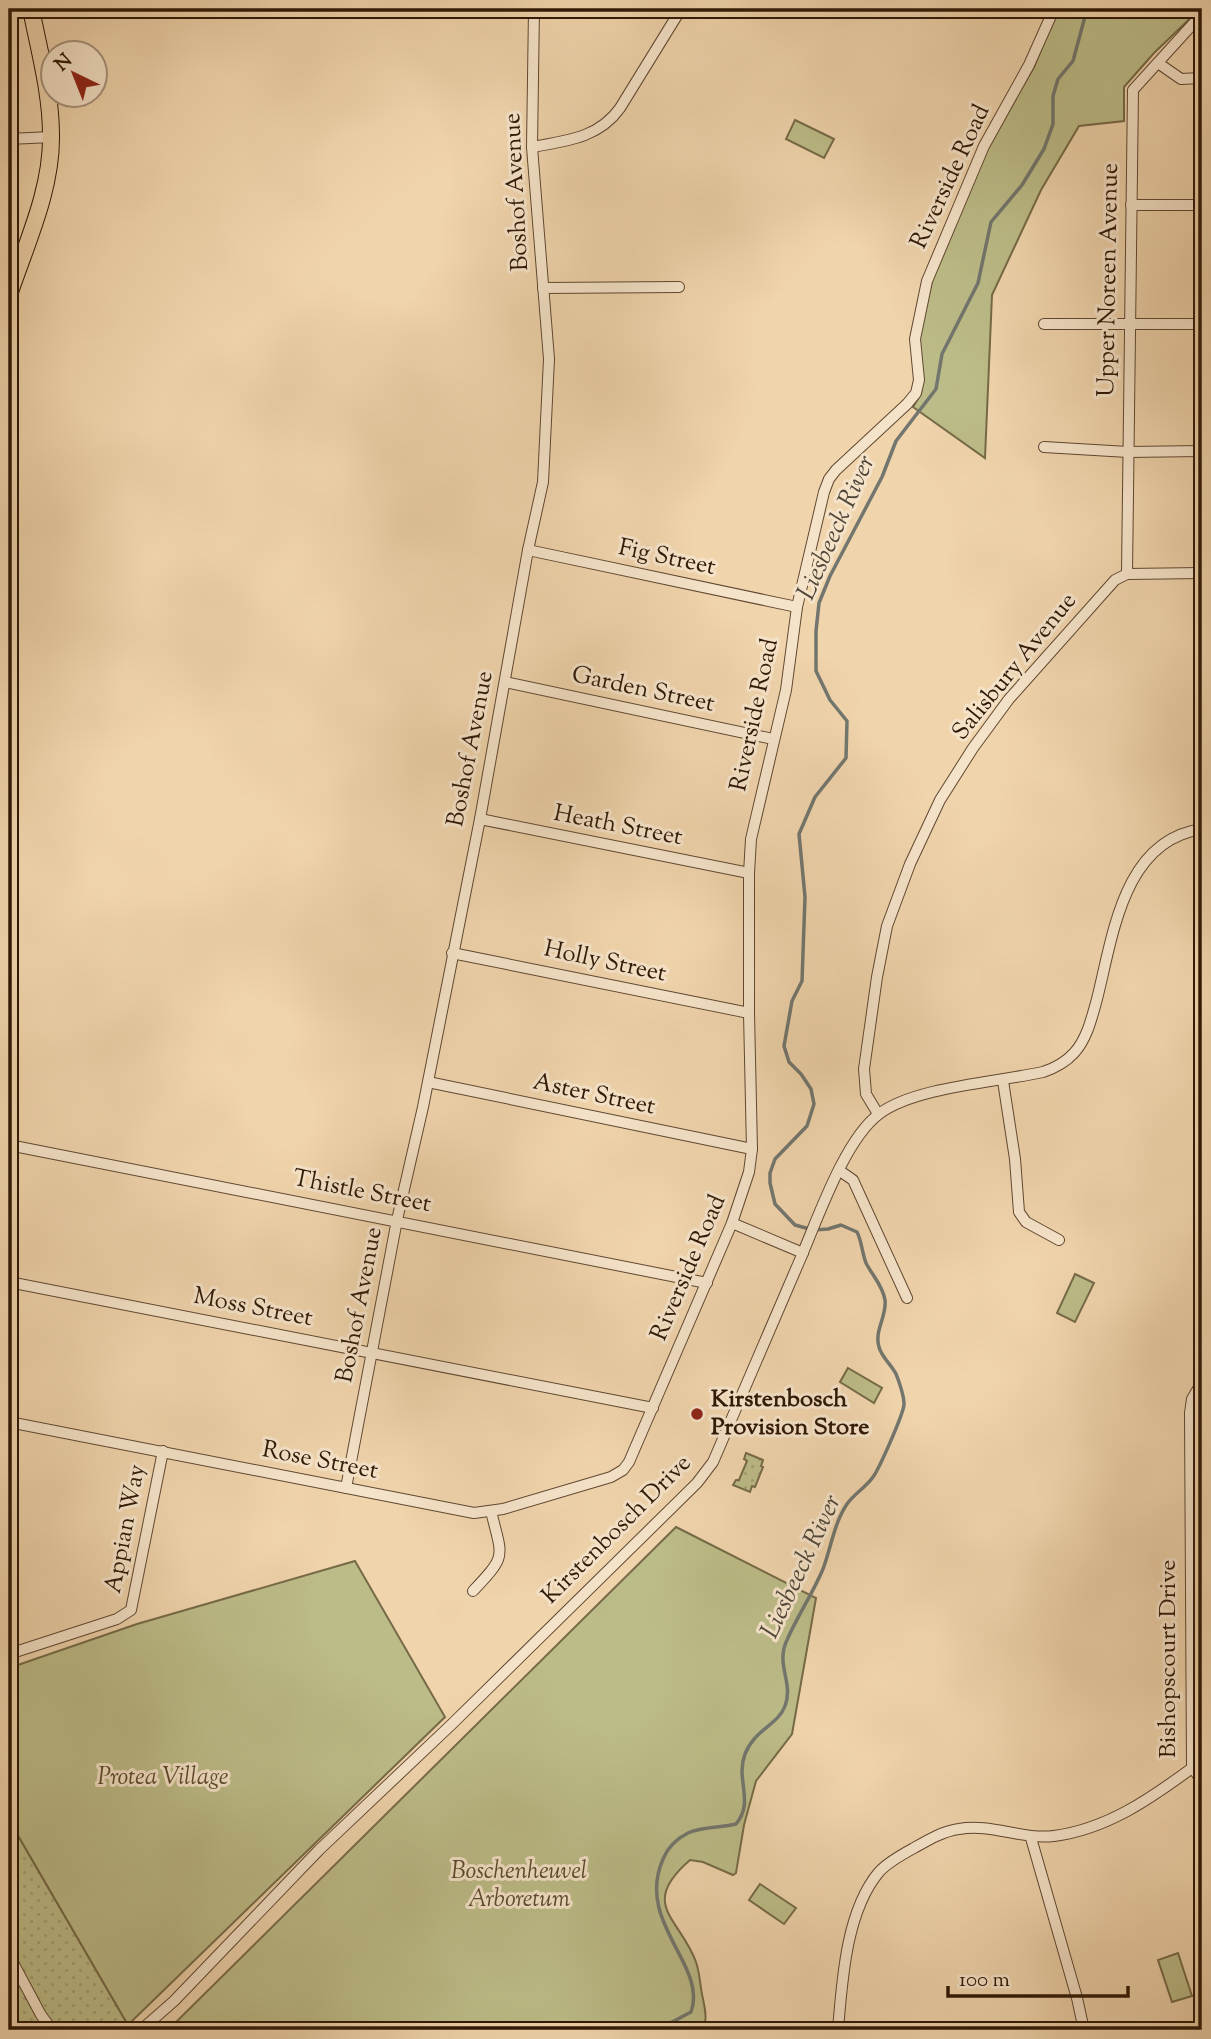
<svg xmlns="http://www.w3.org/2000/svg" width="1211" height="2039" font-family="'Sorts Mill Goudy',serif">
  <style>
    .grass { fill: url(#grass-dots); stroke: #766a47; stroke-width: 2 }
    .green { fill: #bcbc88; stroke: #766a47; stroke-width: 2 }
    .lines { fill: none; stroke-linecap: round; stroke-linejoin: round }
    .stream { stroke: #72766e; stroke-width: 3.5 }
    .street-casing { stroke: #5f4730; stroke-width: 12 }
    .primary-casing { stroke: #2f1806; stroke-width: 18 }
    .street { stroke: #f5e3c9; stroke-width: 10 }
    .primary { stroke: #f0d4ac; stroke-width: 16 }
    .poi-dot { fill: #8f2418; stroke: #f5e3c9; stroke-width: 2.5 }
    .labels { text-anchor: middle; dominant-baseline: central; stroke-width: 6; stroke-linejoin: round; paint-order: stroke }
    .street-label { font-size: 24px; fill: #2f1806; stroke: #f5e3c9 }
    .poi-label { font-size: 24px; font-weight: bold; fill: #2f1806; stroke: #f5e3c9; text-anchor: start }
    .park-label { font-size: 24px; font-style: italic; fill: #59492d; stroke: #f5e3c9 }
    .water-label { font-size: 26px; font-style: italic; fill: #50473a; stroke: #f5e3c9 }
  </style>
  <defs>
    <pattern id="grass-dots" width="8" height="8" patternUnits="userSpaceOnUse" patternTransform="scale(1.75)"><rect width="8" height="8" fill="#bcbc88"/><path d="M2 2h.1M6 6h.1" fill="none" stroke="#a2a174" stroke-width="1.8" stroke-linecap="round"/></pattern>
  </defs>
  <rect width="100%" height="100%" fill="#f0d4ac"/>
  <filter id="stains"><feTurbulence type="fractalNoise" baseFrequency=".00286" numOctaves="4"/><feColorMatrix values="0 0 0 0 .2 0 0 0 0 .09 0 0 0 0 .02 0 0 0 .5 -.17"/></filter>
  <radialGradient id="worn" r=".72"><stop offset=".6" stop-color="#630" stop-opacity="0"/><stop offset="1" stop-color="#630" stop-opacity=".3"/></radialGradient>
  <g class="grass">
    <path d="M 746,1453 L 763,1460 L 761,1466 L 763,1467 L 755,1487 L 752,1486 L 750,1492 L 733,1485 L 736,1480 L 739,1480 L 747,1461 L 744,1459 Z"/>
    <path d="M 9,1820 L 128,2025 L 115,2030 L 9,2030 Z"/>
  </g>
  <g class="green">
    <path d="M 1057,9 L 1200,9 L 1154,53 L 1124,87 L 1124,121 L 1079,126 L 1041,190 L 992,295 L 985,458 L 913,407 L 921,394 L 923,378 L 919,336 L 932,281 L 987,148 L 1034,67 Z"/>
    <path d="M 795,120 L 834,139 L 824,158 L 786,139 Z"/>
    <path d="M 1075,1274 L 1094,1283 L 1075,1322 L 1057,1313 Z"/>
    <path d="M 848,1368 L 882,1388 L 874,1403 L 840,1382 Z"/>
    <path d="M 676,1527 L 816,1598 L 792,1734 L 756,1781 L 744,1825 L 736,1873 L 733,1875 L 703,1862 L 690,1860 C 638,1905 680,1918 696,1962 C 700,1973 700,1987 703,1999 C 705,2009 708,2021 702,2030 L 168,2030 Z"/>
    <path d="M 355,1561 L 445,1717 L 128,2025 L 9,1820 L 9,1668 L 137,1624 Z"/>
    <path d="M 760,1884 L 796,1908 L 784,1924 L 749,1900 Z"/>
    <path d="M 1178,1953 L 1192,1996 L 1172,2002 L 1158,1960 Z"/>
  </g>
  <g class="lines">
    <path class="stream" d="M 657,2030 L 691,2012 C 708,1965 635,1923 663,1859 C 668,1847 676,1839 688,1833 C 702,1826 721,1828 736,1824 C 755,1801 735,1780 745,1754 C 755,1729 778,1725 785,1706 C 794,1682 775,1665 787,1640 C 798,1615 813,1593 823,1569 C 831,1548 834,1523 847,1504 C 854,1494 866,1487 873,1477 C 879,1469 904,1413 904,1404 C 904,1396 899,1381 896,1374 C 891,1364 882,1358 879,1347 C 874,1330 887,1317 885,1300 C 883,1286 872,1275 866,1263 C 862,1253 862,1242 857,1232 L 841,1225 L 828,1229 L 813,1230 L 795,1225 L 775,1204 L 770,1183 L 770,1173 L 775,1159 L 807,1126 L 814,1104 L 811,1089 L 801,1074 L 789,1062 L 784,1046 L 792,1001 L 802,981 L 805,897 L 799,834 L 815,797 L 846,758 L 847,721 L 830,700 L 816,671 L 816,631 L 819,603 L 830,576 L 882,477 L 896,441 L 936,389 L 942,354 L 978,283 L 991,222 L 1022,185 L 1044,149 L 1053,124 L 1053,96 L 1058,79 L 1073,61 L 1087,9"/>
    <defs>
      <g id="street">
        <path d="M 1158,63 L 1181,79 L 1202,78"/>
        <path d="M 9,139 L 51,137"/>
        <path d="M 532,147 C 566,141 599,138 620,108 L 681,9"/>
        <path d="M 1131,205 L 1202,205"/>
        <path d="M 543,288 L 679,287"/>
        <path d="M 1044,324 L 1202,324"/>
        <path d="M 1044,447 L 1128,452 L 1202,451"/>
        <path d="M 528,550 L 797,607"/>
        <path d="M 1127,574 L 1133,90 L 1202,14"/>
        <path d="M 505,682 L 773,739"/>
        <path d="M 480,819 L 749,873"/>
        <path d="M 452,953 L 749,1013"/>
        <path d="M 1003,1081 L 1015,1159 L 1019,1212 L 1026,1222 L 1059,1240"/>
        <path d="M 428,1082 L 752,1149"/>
        <path d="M 878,1114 L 866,1094 L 864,1069 L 877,977 L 887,926 L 910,864 L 940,800 L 973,748 L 1009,699 L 1115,580 L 1127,574 L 1202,573"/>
        <path d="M 9,1145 L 707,1283"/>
        <path d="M 840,1171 L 853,1180 L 907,1298"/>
        <path d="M 732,1223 L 803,1253"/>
        <path d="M 9,1282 L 653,1408"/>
        <path d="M 9,1422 L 474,1513 L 503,1509 L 611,1477 L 623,1470 L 629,1462 L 732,1223 L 749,1172 L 752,1149 L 749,1013 L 749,873 L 751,839 L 786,690 L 797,607 L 824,492 L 829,479 L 836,470 L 907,404 L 916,393 L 919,380 L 915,339 L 927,281 L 984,146 L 1029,65 L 1054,9"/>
        <path d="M 346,1488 L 397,1220 L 423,1107 L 480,819 L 528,550 L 543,482 L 549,359 L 532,147 L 534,9"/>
        <path d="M 473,1591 C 508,1554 502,1558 491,1511"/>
        <path d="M 9,1654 L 117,1619 L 131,1610 L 163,1451"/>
        <path d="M 1192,1768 L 1202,1780"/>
        <path d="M 1031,1838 L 1077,1998 L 1084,2030"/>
        <path d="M 9,1955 L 41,2015 L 52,2030"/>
        <path d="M 141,2030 L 174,2001 L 319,1850 L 452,1724 L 697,1483 L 713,1462 C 742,1395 770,1329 799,1262 C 817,1221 844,1140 879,1114 C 914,1087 998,1082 1043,1072 C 1055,1068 1065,1063 1074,1053 C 1087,1039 1092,1017 1097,999 C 1113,936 1123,840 1202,829"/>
        <path d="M 838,2030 C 842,1981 846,1911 879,1872 C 888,1862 903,1854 914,1848 C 928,1840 943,1831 959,1829 C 991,1823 1022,1840 1054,1836 C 1107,1829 1150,1799 1192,1768 L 1190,1413 L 1192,1399 L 1202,1382"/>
      </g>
      <path id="primary" d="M 9,295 C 26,244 52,190 51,135 C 51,93 39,50 31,9"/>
    </defs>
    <use href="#street" class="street-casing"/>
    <use href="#primary" class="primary-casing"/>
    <use href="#street" class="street"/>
    <use href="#primary" class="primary"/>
  </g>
  <circle class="poi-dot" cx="697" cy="1414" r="7"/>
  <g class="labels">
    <g class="street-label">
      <text transform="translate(951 177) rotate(-65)">Riverside Road</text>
      <text transform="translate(517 192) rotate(-93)">Boshof Avenue</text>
      <text transform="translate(1109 280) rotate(-89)">Upper Noreen Avenue</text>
      <text transform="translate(667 558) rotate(12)">Fig Street</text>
      <text transform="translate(1015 667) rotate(-51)">Salisbury Avenue</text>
      <text transform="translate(643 690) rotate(12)">Garden Street</text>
      <text transform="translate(755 715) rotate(-78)">Riverside Road</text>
      <text transform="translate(471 749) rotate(-79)">Boshof Avenue</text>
      <text transform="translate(618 826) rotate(11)">Heath Street</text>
      <text transform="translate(605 962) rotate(12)">Holly Street</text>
      <text transform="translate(594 1095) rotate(12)">Aster Street</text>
      <text transform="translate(362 1192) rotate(11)">Thistle Street</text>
      <text transform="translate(689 1268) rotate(-67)">Riverside Road</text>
      <text transform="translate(360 1305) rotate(-79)">Boshof Avenue</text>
      <text transform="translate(253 1308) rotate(11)">Moss Street</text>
      <text transform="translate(320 1461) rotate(11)">Rose Street</text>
      <text transform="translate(126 1529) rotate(-79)">Appian Way</text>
      <text transform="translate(617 1530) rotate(-45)">Kirstenbosch Drive</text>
      <text transform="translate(1169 1659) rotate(-90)">Bishopscourt Drive</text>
    </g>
    <g class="poi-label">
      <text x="711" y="1400">Kirstenbosch<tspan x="711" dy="28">Provision Store</tspan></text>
    </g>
    <g class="park-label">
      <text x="163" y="1778">Protea Village</text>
      <text x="519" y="1872">Boschenheuvel<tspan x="519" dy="28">Arboretum</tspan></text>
    </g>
    <g class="water-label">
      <text transform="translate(837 528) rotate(-66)">Liesbeeck River</text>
      <text transform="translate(802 1567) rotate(-65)">Liesbeeck River</text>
    </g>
  </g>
  <rect width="1211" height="2039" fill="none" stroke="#f0d4ac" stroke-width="35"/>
  <rect x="10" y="10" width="1190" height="2018" fill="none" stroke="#2f1806" stroke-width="3.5"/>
  <rect x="18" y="18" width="1176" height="2004" fill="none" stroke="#2f1806" stroke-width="2"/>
  <g transform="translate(74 74) rotate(317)"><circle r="33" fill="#f5e3c9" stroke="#a6927b" stroke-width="2"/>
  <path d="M0-5L12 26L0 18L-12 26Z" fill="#8f2418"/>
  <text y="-10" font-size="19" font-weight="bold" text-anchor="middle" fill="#2f1806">N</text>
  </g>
  <path d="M948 1986v10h180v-10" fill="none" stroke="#2f1806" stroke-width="3.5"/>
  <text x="959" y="1986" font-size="21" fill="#2f1806" stroke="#f5e3c9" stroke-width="5" paint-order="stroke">100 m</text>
  <rect width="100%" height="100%" filter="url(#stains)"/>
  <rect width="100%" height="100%" fill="url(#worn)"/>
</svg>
